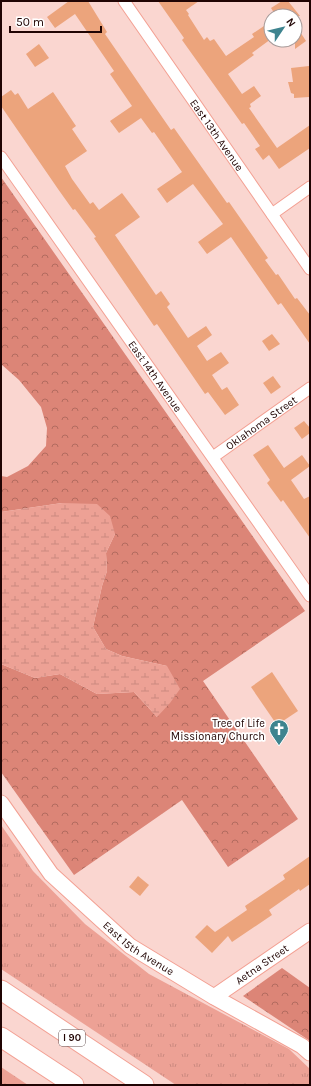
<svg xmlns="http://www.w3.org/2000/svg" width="311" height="1086" font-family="Karla,sans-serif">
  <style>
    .grass { fill: url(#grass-tufts) }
    .forest { fill: url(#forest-crowns) }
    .wetland { fill: url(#wetland-marsh) }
    .building { fill: #eca47c }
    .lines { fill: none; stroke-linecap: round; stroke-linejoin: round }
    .street-casing { stroke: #f3a093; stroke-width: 13 }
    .secondary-casing { stroke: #f3a093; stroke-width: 17 }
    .highway-casing { stroke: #f3a093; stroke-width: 21 }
    .street { stroke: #fff; stroke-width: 11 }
    .secondary { stroke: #fff; stroke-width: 15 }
    .highway { stroke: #fff; stroke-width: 19 }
    .labels { text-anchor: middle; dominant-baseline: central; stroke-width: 3.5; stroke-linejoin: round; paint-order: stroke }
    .shield { fill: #fff; stroke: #634f4f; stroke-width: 1 }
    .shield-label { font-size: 10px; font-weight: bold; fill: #200403 }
    .street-label { font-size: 11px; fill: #200403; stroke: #fff }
    .poi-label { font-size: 11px; fill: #200403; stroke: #fff; text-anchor: end }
  </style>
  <defs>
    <pattern id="grass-tufts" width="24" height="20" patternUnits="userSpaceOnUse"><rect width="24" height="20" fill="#eda195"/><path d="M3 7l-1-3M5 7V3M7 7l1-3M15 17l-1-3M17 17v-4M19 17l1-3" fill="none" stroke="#cb897f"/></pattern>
    <pattern id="forest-crowns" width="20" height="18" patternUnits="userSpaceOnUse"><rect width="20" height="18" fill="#dc8577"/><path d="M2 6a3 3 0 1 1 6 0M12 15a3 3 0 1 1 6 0" fill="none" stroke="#b26b5f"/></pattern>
    <pattern id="wetland-marsh" width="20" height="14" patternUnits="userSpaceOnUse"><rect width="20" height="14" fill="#eda195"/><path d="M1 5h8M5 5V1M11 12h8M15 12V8" fill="none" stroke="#cb897f"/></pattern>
  </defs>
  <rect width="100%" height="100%" fill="#fad6d0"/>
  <g class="grass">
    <path d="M 1,825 L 33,871 L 85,924 L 149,974 L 289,1049 L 310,1069 L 310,1085 L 176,1085 L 1,969 Z"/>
    <path d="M 1,1067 L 28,1085 L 1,1085 Z"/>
  </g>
  <g class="forest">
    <path d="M 1,177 L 305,611 L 203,681 L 298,819 L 228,867 L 182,800 L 74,875 L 1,772 L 1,664 L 35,678 L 60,674 L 97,694 L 134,692 L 157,717 L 167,666 L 122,656 L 106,649 L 93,627 L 102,586 L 107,571 L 106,553 L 115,534 L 62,503 L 1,512 L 1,476 L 7,477 L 28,466 L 46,446 L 47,428 L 41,407 L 19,380 L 1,364 Z"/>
    <path d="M 282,968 L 310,988 L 310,1041 L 243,996 Z"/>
  </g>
  <path class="wetland" d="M 62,503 L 97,504 L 110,516 L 115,534 L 106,553 L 107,571 L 102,586 L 93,627 L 106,649 L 122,656 L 167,666 L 180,689 L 170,703 L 157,717 L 134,692 L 97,694 L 60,674 L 35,678 L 1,664 L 1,512 Z"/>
  <g class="building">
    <path d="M 69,1 L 88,1 L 107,32 L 105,34 L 153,104 L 171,130 L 174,128 L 227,203 L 229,202 L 268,258 L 265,260 L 276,275 L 278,274 L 295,299 L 297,298 L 310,315 L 310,344 L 281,303 L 278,305 L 231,237 L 207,254 L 198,242 L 223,224 L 193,184 L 167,203 L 157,189 L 182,172 L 154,132 L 152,133 L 141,118 L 119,133 L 110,121 L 132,106 L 110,74 L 114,71 L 75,14 L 55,28 L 47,17 Z"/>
    <path d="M 158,1 L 199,1 L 186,10 L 189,14 L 188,15 L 204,40 L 207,37 L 210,41 L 214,39 L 226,56 L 254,37 L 252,34 L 264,26 L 271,35 L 271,39 L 252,53 L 254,55 L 228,74 L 242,94 L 254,86 L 261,96 L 250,104 L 251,107 L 249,108 L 277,148 L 310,125 L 310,148 L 279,169 L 269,155 L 263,160 L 255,149 L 260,146 L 244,123 L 242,124 L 182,40 L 184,38 Z"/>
    <path d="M 282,1 L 288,1 L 300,16 L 276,16 L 271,8 Z"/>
    <path d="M 295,24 L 306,41 L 295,49 Z"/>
    <path d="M 39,44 L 49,58 L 35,67 L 26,54 Z"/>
    <path d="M 309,66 L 309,97 L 294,98 L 294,94 L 291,93 L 288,82 L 293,82 L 291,68 Z"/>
    <path d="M 11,90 L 15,95 L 18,93 L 28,109 L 53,92 L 76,126 L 72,129 L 87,151 L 65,166 L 72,179 L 90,204 L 93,202 L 99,210 L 122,193 L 140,217 L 115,235 L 156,295 L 161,291 L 170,304 L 167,307 L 188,338 L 206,326 L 212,335 L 197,346 L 207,361 L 221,352 L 229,363 L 212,375 L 222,390 L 227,387 L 239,405 L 225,415 L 208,392 L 205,394 L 157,324 L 154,326 L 94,238 L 96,237 L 75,209 L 73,210 L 58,189 L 1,106 L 1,97 Z"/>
    <path d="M 272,334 L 280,344 L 269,351 L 262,341 Z"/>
    <path d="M 273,376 L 281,387 L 271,394 L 263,383 Z"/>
    <path d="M 304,421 L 310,428 L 310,433 L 302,439 L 294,428 Z"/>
    <path d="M 268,445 L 284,468 L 302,455 L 310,466 L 291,480 L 304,499 L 310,496 L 310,538 L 283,500 L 281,502 L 267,483 L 270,480 L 253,455 Z"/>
    <path d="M 272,672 L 298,711 L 277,725 L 251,687 Z"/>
    <path d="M 310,856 L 310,884 L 300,891 L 299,889 L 269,910 L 272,915 L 232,942 L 228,936 L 212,953 L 195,937 L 207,925 L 215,932 L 247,910 L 245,906 L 285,879 L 283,875 Z"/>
    <path d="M 138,876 L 149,885 L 140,896 L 129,887 Z"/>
  </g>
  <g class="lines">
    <defs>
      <g id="street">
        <path id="s1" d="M 124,1 L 310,269"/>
        <path id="s2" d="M 1,157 L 310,596"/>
        <path d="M 272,214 L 310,187"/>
        <path id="s3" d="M 213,457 L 310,388"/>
      </g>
      <g id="secondary">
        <path id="s4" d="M 1,803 L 51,874 L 130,946 L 214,997 L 302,1046 L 310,1053"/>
        <path id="s5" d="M 214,997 L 310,931"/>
      </g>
      <g id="highway">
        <path d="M 1,990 L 144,1085"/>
        <path d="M 1,1037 L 74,1085"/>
      </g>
    </defs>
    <use href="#street" class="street-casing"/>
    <use href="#secondary" class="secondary-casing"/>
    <use href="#highway" class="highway-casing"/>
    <use href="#street" class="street"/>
    <use href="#secondary" class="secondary"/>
    <use href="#highway" class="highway"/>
  </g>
  <defs>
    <symbol id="church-pin" viewBox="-11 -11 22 30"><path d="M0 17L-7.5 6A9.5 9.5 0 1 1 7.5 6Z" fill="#3e848f" stroke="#fff"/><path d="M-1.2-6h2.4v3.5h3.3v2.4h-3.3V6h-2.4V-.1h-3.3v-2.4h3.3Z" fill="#fff"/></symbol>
  </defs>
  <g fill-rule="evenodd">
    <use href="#church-pin" x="268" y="718" width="22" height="30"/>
  </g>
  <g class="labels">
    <rect class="shield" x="59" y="1030" width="26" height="16" rx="3"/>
    <g class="shield-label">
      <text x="72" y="1038">I 90</text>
    </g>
    <g class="street-label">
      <text stroke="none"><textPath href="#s1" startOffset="163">East 13th Avenue</textPath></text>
      <text stroke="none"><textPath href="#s2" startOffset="268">East 14th Avenue</textPath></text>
      <text stroke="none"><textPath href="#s3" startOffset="59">Oklahoma Street</textPath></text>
      <text stroke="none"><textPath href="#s4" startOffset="202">East 15th Avenue</textPath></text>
      <text stroke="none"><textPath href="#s5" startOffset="58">Aetna Street</textPath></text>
    </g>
    <g class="poi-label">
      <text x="265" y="723">Tree of Life<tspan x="265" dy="13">Missionary Church</tspan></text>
    </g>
  </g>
  <rect width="311" height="1086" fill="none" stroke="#200403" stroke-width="4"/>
  <g transform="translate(283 28) rotate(55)"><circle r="19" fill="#ffffff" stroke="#a69b9a"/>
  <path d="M0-3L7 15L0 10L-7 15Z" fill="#3e848f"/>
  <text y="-6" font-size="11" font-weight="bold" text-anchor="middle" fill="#200403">N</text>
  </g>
  <path d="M10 26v6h91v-6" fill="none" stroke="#200403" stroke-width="2"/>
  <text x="16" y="26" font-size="12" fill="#200403" stroke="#ffffff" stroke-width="3" paint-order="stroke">50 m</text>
</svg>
